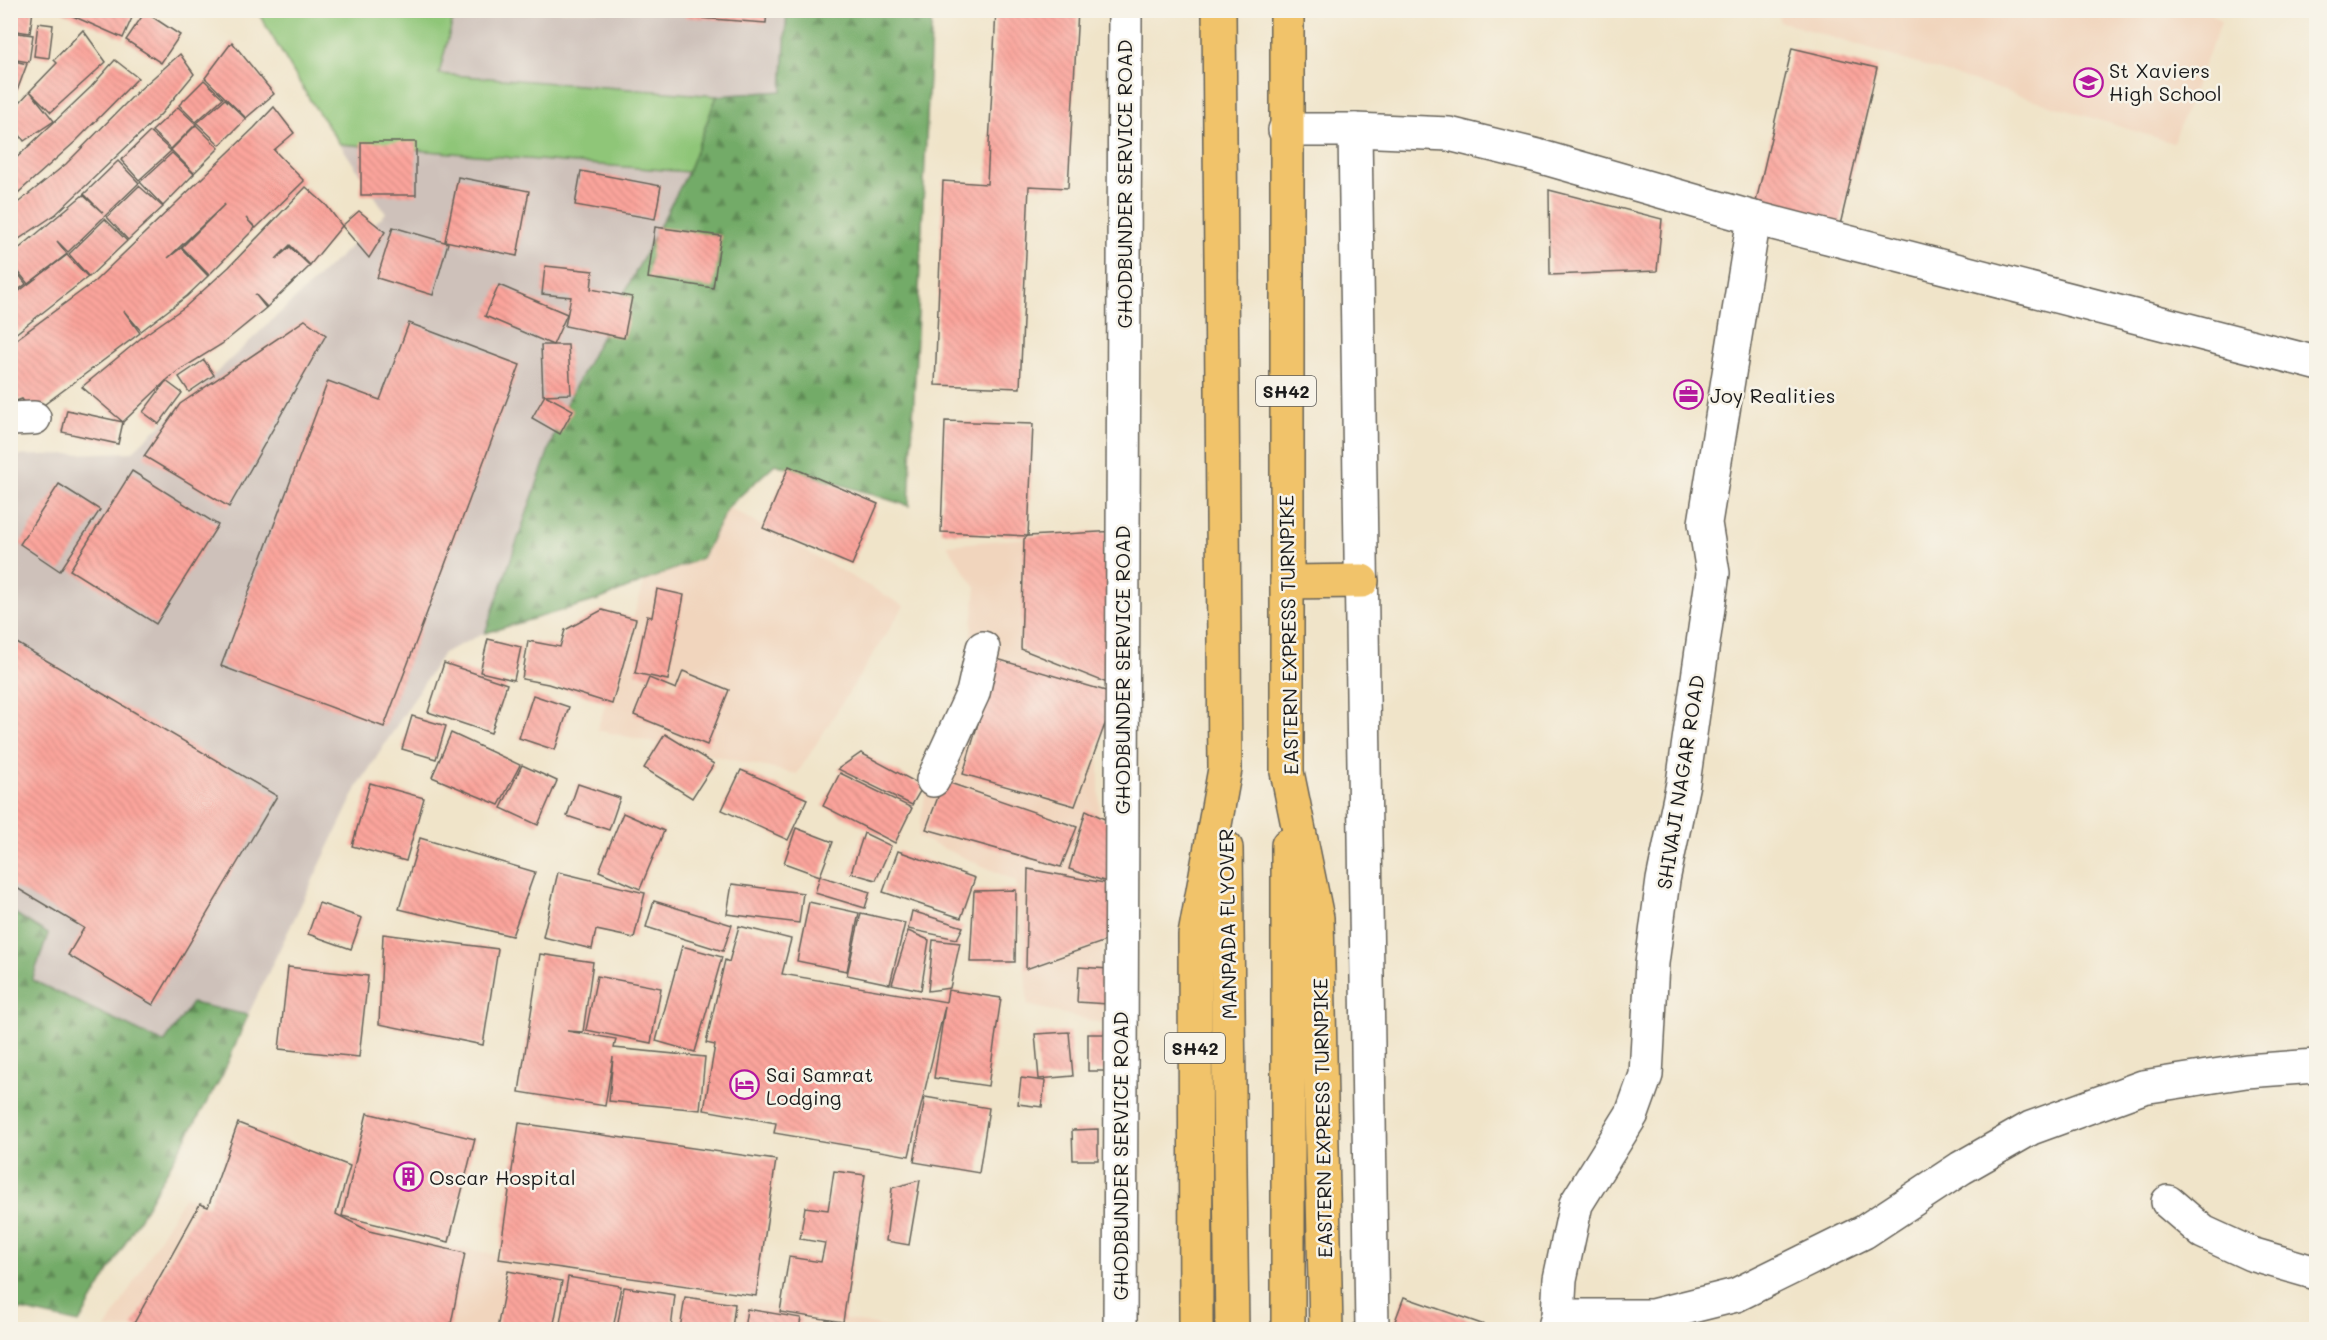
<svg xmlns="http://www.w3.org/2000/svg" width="2327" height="1340" font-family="Mali,sans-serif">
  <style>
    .built { fill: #f1d5bd }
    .industrial { fill: #cec1ba }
    .grass { fill: #8fc678; stroke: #56714a; stroke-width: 1.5 }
    .forest { fill: url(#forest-firs); stroke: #486442; stroke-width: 1.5 }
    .building { fill: url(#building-back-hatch) }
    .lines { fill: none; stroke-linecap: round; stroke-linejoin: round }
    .minor-casing { stroke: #666259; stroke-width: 36 }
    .tertiary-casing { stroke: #666259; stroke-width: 36 }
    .primary-casing { stroke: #666259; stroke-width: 36 }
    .minor { stroke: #fff; stroke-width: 33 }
    .tertiary { stroke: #fff; stroke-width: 33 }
    .primary { stroke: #f1c36a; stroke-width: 33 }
    .labels { text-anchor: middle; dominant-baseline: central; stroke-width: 5; stroke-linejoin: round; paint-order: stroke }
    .shield { fill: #f7f3e8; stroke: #5e5c59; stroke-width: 1.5 }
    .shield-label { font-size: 18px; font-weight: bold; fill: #1c1c1c }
    .poi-label { font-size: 20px; fill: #1c1c1c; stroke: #f7f3e8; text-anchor: start }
    .street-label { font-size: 20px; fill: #1c1c1c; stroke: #f7f3e8 }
  </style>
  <defs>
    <pattern id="forest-firs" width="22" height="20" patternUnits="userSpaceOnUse" patternTransform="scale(1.5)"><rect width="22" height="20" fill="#73ab68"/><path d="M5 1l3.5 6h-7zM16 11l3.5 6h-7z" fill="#5e8a55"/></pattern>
    <pattern id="building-back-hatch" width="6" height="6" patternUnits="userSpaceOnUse" patternTransform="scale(1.5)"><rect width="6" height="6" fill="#fba49b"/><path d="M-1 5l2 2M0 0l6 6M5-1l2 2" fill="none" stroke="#d78d85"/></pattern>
  </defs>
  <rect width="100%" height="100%" fill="#f7f3e8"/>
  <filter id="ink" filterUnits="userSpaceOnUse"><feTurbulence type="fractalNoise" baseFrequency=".0167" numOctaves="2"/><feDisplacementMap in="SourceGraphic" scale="12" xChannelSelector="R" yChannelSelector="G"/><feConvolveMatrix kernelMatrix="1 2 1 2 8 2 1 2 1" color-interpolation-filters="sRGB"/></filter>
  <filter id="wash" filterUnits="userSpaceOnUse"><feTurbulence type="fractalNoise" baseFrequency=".008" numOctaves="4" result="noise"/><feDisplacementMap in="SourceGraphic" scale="24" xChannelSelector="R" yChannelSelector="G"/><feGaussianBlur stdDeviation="1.35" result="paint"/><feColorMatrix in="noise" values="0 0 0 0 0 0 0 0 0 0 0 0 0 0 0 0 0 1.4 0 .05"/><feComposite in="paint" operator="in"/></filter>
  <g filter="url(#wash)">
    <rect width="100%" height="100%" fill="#f0e4c9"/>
    <g class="built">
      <path d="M 1780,11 L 2208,10 L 2221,22 L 2173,143 L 1779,21 Z"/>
      <path d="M 728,507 L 904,606 L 797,774 L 597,730 L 645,581 L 702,558 Z"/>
      <path d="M 1094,532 L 1104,1024 L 1028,1005 L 1016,881 L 918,837 L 931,762 L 967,671 L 976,588 L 947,545 Z"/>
      <path d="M 184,1197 L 897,1329 L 106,1329 Z"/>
    </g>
    <g class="industrial">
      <path d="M 455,11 L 787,11 L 782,92 L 717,96 L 439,74 Z"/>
      <path d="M 340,144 L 688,172 L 562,412 L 485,633 L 443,653 L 357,788 L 248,1015 L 192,1003 L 165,1044 L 32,980 L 48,934 L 11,911 L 10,456 L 132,452 L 386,213 Z"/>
    </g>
    <path class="grass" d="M 257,11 L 455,11 L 439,74 L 717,96 L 688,172 L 340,144 L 310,100 Z"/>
    <g class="forest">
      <path d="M 787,11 L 932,11 L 909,506 L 775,464 L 728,507 L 702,558 L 598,600 L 485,633 L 562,412 L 688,172 L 717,96 L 782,91 Z"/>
      <path d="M 11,911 L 48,934 L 32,980 L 164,1043 L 192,1003 L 248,1015 L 222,1076 L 79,1323 L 11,1308 Z"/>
    </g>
    <g id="blocks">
      <g class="building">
        <path d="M 10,10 L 33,10 L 30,33 L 10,30 Z"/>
        <path d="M 59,10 L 134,10 L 135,11 L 123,38 Z"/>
        <path d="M 685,10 L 767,10 L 766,23 L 685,17 Z"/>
        <path d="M 996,10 L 1078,10 L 1068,188 L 1029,186 L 1020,388 L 935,385 L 943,181 L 987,184 Z"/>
        <path d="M 145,12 L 180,35 L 161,63 L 126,40 Z"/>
        <path d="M 38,23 L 53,25 L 49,58 L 34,56 Z"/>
        <path d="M 83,30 L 106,62 L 51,112 L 30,91 L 54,121 L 24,141 L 10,121 L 10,113 L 30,91 L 57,63 L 54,60 Z"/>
        <path d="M 10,32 L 33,35 L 29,62 L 10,59 Z"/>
        <path d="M 232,42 L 274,94 L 246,118 L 205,78 Z"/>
        <path d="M 1792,48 L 1877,68 L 1840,225 L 1755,206 Z"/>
        <path d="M 180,54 L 194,74 L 161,114 L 56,214 L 10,245 L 10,209 L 66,164 L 137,92 Z"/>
        <path d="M 10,60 L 27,64 L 11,107 L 10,107 Z"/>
        <path d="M 115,60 L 138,78 L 76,141 L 10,200 L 10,164 L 91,87 Z"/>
        <path d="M 204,80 L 223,98 L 196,122 L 179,105 Z"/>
        <path d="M 225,99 L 246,119 L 220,145 L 197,123 Z"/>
        <path d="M 178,107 L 196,124 L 171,149 L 152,131 Z"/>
        <path d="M 274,107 L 294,133 L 274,150 L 304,181 L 256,228 L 246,218 L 255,228 L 209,275 L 182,247 L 225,204 L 168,258 L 181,248 L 208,276 L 187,296 L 141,331 L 124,311 L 140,333 L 33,413 L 22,399 L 10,403 L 10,344 L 95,281 L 254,128 Z"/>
        <path d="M 196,125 L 219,148 L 194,173 L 171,150 Z"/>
        <path d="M 150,132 L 171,151 L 139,180 L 121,160 Z"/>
        <rect x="361" y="142" width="55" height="53"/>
        <path d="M 172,153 L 194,174 L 163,206 L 140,182 Z"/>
        <path d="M 118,161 L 139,183 L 68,252 L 57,241 L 67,254 L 28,284 L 10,261 L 10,256 L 83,195 L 103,213 L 84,194 Z"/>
        <path d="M 581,171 L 661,186 L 655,219 L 575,205 Z"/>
        <path d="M 458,177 L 529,191 L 517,256 L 445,241 Z"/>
        <path d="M 139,186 L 163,207 L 128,240 L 107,217 Z"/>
        <path d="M 306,187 L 327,206 L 342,226 L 359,211 L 385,232 L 369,258 L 342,226 L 310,265 L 290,245 L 276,259 L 290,247 L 310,266 L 267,307 L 255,294 L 266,308 L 222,344 L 178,371 L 167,380 L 123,422 L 118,444 L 62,432 L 67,410 L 123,422 L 82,387 L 146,334 L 186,306 L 229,267 Z"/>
        <path d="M 1549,190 L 1662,219 L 1657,271 L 1550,275 Z"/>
        <path d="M 105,219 L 127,241 L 89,277 L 69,254 Z"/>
        <path d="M 393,227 L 448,243 L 433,295 L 377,278 Z"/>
        <path d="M 655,227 L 721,236 L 713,288 L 648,278 Z"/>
        <path d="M 67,255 L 88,277 L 10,338 L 10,298 Z"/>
        <path d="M 10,263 L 26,284 L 10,296 Z"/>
        <path d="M 545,266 L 593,271 L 591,289 L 632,297 L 624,338 L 565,326 L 571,297 L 542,294 Z"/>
        <path d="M 499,285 L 567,314 L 553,345 L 485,316 Z"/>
        <path d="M 305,320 L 326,335 L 229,507 L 144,456 L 180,404 Z"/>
        <path d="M 409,323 L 520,365 L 384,727 L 221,666 L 328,381 L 380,400 Z"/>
        <path d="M 541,345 L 568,345 L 571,394 L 543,395 Z"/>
        <path d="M 204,360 L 214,375 L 189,392 L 179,377 Z"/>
        <path d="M 166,381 L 182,393 L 159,424 L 143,412 Z"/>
        <path d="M 545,395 L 573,410 L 560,434 L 532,418 Z"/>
        <path d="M 945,421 L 1033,424 L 1028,536 L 941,532 Z"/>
        <path d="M 789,466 L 878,504 L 852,565 L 763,528 Z"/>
        <path d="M 132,471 L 218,525 L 156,624 L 70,570 Z"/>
        <path d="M 59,484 L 100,510 L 60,571 L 20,544 Z"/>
        <path d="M 1117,531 L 1112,685 L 1021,649 L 1024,539 L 1028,536 Z"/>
        <path d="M 657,589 L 684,595 L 668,680 L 635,673 L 647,616 L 652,617 Z"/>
        <path d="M 602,610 L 636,619 L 612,704 L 548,684 L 522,679 L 528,641 L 560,647 L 565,630 Z"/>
        <path d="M 10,639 L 277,796 L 153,1005 L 68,955 L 84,928 L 10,884 Z"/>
        <path d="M 488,639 L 521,647 L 514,680 L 480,672 Z"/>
        <path d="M 997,659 L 1116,694 L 1075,806 L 963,774 Z"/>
        <path d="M 444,663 L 507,684 L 491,733 L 428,712 Z"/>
        <path d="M 683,671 L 729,690 L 707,745 L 634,715 L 649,678 L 676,689 Z"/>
        <path d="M 533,695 L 569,707 L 555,750 L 519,738 Z"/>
        <path d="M 412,716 L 446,726 L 436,759 L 402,749 Z"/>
        <path d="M 451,733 L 520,765 L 499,805 L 432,777 Z"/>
        <path d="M 665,734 L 714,764 L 692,798 L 644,768 Z"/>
        <path d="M 861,753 L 923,786 L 912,805 L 838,769 Z"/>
        <path d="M 522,765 L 557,781 L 538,825 L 501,808 Z"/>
        <path d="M 741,770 L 807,799 L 788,840 L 722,810 Z"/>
        <path d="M 840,773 L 912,808 L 895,843 L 823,806 Z"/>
        <path d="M 944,781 L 1077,827 L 1061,867 L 926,829 Z"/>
        <path d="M 370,783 L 424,798 L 406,861 L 352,846 Z"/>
        <path d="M 578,784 L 620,798 L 609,830 L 567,816 Z"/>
        <path d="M 1086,810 L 1121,827 L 1114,938 L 1026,969 L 1028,869 L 1115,885 L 1069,869 Z"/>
        <path d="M 623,813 L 664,831 L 640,889 L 599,871 Z"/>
        <path d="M 796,828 L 833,842 L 820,876 L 784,863 Z"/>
        <path d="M 864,833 L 891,846 L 876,880 L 851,873 Z"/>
        <path d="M 420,838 L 535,872 L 512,936 L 399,909 Z"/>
        <path d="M 898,851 L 975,878 L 961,918 L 883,892 Z"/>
        <path d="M 558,872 L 645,893 L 634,938 L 596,930 L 592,949 L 543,937 Z"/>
        <path d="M 820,876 L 870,892 L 865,908 L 815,893 Z"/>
        <path d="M 732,884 L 803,893 L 799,923 L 727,914 Z"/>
        <path d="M 1016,890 L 1015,962 L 970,962 L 974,891 Z"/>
        <path d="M 654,901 L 732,925 L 723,951 L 646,927 Z"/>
        <path d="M 809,902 L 859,913 L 847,971 L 797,961 Z"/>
        <path d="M 319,903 L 362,918 L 351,949 L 308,934 Z"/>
        <path d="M 912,911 L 963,927 L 957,939 L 908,929 Z"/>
        <path d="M 861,913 L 905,923 L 890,984 L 847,975 Z"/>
        <path d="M 739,926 L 791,939 L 782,974 L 946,1002 L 948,990 L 1001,998 L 988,1086 L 934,1078 L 945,1006 L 909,1156 L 774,1133 L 776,1123 L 704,1110 L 715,1045 L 706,1043 L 725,960 L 729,962 Z"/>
        <path d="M 908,931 L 929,940 L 921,990 L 892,984 Z"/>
        <path d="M 383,934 L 498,949 L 483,1045 L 379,1024 Z"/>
        <path d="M 933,940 L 960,943 L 950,988 L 928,991 Z"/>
        <path d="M 682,946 L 722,957 L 695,1052 L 656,1041 Z"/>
        <path d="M 540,954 L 593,962 L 583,1032 L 567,1031 L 616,1039 L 614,1048 L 705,1057 L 700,1110 L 609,1101 L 613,1057 L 605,1106 L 519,1092 Z"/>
        <path d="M 288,967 L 368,976 L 359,1057 L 279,1049 Z"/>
        <path d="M 1079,967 L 1109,969 L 1108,1004 L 1077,1002 Z"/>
        <path d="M 597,976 L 661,988 L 651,1043 L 586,1030 Z"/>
        <path d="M 1069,1032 L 1073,1076 L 1039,1079 L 1035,1034 Z"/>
        <rect x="1088" y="1034" width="25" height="37"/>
        <path d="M 1021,1078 L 1045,1081 L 1042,1107 L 1018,1104 Z"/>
        <path d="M 925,1097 L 989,1108 L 979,1173 L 914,1162 Z"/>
        <path d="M 367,1113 L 475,1139 L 449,1242 L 342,1216 Z"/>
        <path d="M 238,1123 L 350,1166 L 336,1214 L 369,1231 L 465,1253 L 450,1329 L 144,1329 L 132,1327 L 200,1204 L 208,1207 Z"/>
        <path d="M 519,1123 L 776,1160 L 756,1296 L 499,1259 Z"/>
        <path d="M 1098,1129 L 1098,1160 L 1073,1160 L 1072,1130 Z"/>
        <path d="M 834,1171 L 865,1175 L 843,1322 L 780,1312 L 789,1257 L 821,1262 L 825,1243 L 800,1239 L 805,1207 L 828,1210 Z"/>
        <path d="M 920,1180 L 909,1245 L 886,1241 L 892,1188 Z"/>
        <path d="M 508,1271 L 562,1281 L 553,1329 L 497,1329 Z"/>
        <path d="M 568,1277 L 621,1286 L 613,1329 L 559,1329 Z"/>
        <path d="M 624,1287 L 675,1295 L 671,1329 L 617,1329 Z"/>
        <path d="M 685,1297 L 735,1304 L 732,1329 L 680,1329 Z"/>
        <path d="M 1404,1297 L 1496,1329 L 1392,1329 Z"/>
        <path d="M 747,1309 L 801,1318 L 799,1329 L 744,1329 Z"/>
      </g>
    </g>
  </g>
  <g filter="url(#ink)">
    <use href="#blocks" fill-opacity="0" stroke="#666259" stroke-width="1.5"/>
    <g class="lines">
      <defs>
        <g id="minor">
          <path d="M 1285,130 L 1355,130 L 1449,134 L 1538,156 L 1754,218 L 2316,363"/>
          <path d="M 10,419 L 34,418"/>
          <path d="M 933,780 L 973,693 L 983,648"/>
          <path d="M 2168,1202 L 2203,1232 L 2251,1254 L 2316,1273"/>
          <path d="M 1558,1316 L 1652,1316 L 1736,1295 L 1864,1232 L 1961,1168 L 2031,1128 L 2143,1087 L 2246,1071 L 2316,1066"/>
          <path d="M 1554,1330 L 1558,1316 L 1560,1279 L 1576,1204 L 1632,1114 L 1646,1075 L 1652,963 L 1663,880 L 1683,783 L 1713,573 L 1705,523 L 1754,218"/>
        </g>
        <g id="tertiary">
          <path d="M 1355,130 L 1372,1330"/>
          <path d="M 1120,1330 L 1125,10"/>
        </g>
        <g id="primary">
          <path d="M 1287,10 L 1287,772 L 1317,918 L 1326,1330"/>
          <path d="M 1287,582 L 1362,581"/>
          <path d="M 1226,848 L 1232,1330"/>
          <path d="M 1196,1330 L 1195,935 L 1225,769 L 1219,10"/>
          <path d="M 1288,1330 L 1288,845"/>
        </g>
      </defs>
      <use href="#minor" class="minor-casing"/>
      <use href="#tertiary" class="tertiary-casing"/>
      <use href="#primary" class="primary-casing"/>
      <use href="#minor" class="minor"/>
      <use href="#tertiary" class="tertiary"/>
      <use href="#primary" class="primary"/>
    </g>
  </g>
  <defs>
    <symbol id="school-ring" viewBox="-11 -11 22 22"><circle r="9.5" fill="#f7f3e8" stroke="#b5179e" stroke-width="1.5"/><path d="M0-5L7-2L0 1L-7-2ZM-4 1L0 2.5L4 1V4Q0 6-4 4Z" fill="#b5179e"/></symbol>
    <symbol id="office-ring" viewBox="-11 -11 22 22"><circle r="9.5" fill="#f7f3e8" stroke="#b5179e" stroke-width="1.5"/><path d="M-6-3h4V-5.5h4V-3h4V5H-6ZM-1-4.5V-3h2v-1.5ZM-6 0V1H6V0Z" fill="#b5179e"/></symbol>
    <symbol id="hotel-ring" viewBox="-11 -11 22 22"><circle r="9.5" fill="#f7f3e8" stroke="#b5179e" stroke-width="1.5"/><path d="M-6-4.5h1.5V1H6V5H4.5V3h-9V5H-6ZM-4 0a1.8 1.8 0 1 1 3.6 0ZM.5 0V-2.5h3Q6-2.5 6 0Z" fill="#b5179e"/></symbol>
    <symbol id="building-ring" viewBox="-11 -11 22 22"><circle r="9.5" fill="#f7f3e8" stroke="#b5179e" stroke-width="1.5"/><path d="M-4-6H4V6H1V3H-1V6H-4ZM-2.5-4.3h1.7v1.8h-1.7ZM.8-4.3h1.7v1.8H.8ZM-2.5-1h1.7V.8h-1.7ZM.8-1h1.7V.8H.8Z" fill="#b5179e"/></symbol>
  </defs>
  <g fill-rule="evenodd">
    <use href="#school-ring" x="2072" y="66" width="33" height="33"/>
    <use href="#office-ring" x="1672" y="378" width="33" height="33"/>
    <use href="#hotel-ring" x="728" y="1068" width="33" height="33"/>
    <use href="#building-ring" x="392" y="1160" width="33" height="33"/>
  </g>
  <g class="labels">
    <g class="shield">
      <rect x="1256" y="376" width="60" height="30" rx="4.5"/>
      <rect x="1165" y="1033" width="60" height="30" rx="4.5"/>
    </g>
    <g class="shield-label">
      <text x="1286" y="391">SH42</text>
      <text x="1195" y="1048">SH42</text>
    </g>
    <g class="poi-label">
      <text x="2109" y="70">St Xaviers<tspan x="2109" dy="23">High School</tspan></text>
      <text x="1710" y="395">Joy Realities</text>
      <text x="766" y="1074">Sai Samrat<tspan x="766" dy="23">Lodging</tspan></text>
      <text x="429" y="1177">Oscar Hospital</text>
    </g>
    <g class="street-label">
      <text transform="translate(1124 184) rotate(-90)">GHODBUNDER SERVICE ROAD</text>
      <text transform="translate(1288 635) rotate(-91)">EASTERN EXPRESS TURNPIKE</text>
      <text transform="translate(1122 670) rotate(-90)">GHODBUNDER SERVICE ROAD</text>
      <text transform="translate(1680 782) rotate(-81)">SHIVAJI NAGAR ROAD</text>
      <text transform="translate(1227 924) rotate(-91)">MANPADA FLYOVER</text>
      <text transform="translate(1322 1118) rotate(-91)">EASTERN EXPRESS TURNPIKE</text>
      <text transform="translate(1120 1156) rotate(-90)">GHODBUNDER SERVICE ROAD</text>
    </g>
  </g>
  <rect width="2327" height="1340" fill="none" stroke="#f7f3e8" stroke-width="36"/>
</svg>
